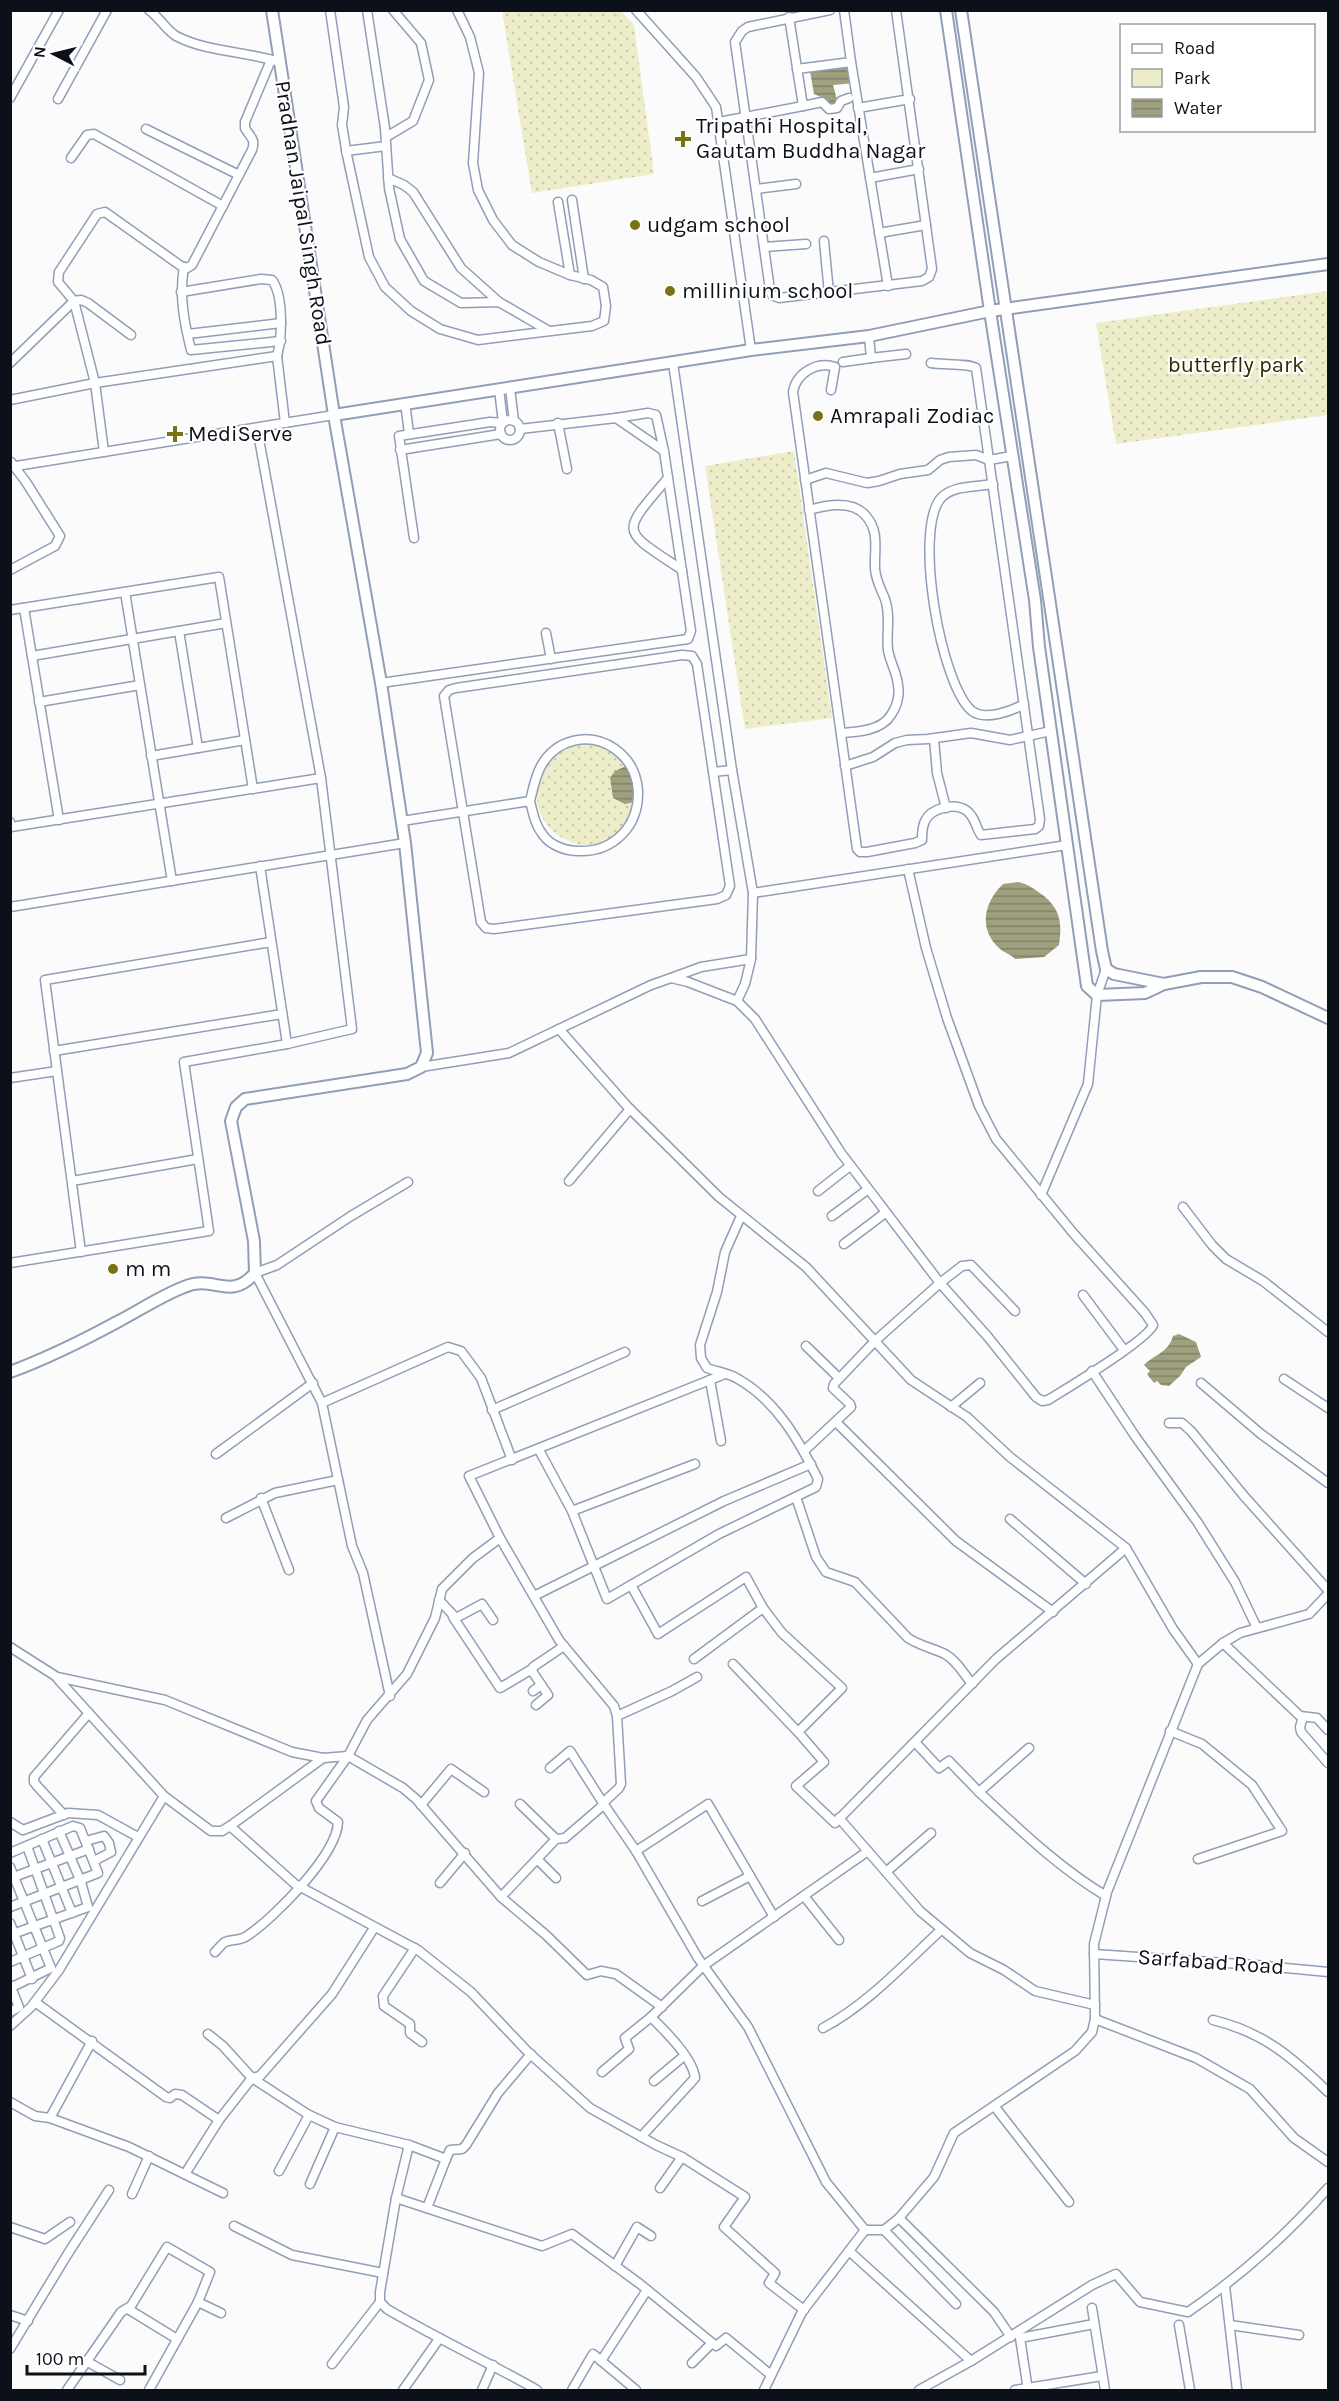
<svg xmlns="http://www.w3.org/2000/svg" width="1339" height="2401" font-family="Karla,sans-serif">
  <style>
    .green { fill: url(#green-dots) }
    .water { fill: url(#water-rules) }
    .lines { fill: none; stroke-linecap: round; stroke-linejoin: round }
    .minor-casing { stroke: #919eb8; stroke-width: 11 }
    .tertiary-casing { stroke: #919eb8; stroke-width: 14 }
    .minor { stroke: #fff; stroke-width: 8 }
    .tertiary { stroke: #fff; stroke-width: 10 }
    .poi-dot { fill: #777316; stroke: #fff; stroke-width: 2 }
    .labels { text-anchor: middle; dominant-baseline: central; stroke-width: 4.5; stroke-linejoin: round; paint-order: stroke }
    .poi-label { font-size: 22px; fill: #0b1019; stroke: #fff; text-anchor: start }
    .street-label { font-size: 22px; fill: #0b1019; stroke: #fff }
    .park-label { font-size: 22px; fill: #2e2c00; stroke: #fff }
  </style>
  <defs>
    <pattern id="green-dots" width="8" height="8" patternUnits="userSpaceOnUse" patternTransform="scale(1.5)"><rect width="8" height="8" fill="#ededca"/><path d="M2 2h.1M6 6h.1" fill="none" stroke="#cacaad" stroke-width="1.8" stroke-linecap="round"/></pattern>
    <pattern id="water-rules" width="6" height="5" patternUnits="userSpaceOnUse" patternTransform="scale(1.5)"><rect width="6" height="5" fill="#a0a07e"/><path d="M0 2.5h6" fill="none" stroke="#818166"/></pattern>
  </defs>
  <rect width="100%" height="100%" fill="#fbfbfb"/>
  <g class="green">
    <path d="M 502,11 L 621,11 L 634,25 L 654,174 L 532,193 Z"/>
    <path d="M 1328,291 L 1328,415 L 1116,444 L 1096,323 Z"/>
    <path d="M 794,451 L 832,718 L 745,729 L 705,466 Z"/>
    <path d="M 602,742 L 629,761 L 637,806 C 631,815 626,827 619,833 C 584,864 528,830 538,785 C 541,770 543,764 555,755 C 559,751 564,745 569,743 C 579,741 592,743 602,742 Z"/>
  </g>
  <g class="water">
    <path d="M 846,63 L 854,83 L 833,85 L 837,100 L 831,108 L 823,98 L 814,94 L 810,71 Z"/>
    <path d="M 626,766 L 629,767 L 635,790 L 634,802 L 625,804 L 613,798 L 610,778 L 615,771 Z"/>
    <path d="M 1018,882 C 1029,884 1035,890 1044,896 C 1061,910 1062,924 1059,945 L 1044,957 L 1015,959 C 1011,954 1004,953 999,948 C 978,929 984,902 1003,884 Z"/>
    <path d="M 1179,1334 L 1196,1342 L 1201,1357 L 1186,1367 L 1180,1376 L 1169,1386 L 1161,1385 L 1157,1381 L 1154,1383 L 1147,1374 L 1150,1371 L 1144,1365 C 1155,1354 1168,1353 1173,1336 Z"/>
  </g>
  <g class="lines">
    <defs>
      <g id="minor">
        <path d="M 149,10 C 160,18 165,29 176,36 C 207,52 243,51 276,61"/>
        <path d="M 330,10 L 344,107 L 342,125 L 347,155 L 369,257 L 385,287 L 411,311 L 440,329 L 478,340 L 592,326 L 604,321 L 606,306 L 603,287 L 591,280 L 570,275 L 539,262 L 512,245 L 493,220 L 478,190 L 473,163 L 479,73 L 470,37 L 457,10"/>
        <path d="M 367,10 L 385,128 L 389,188 L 400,239 L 424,281 L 461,303 L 499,302 L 549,331"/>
        <path d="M 636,10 L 696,77 L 716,107 L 751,350"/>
        <path d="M 830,10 L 748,27 L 742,31 L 735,42 L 770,290 L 772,295 L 779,298 L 922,281 L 929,277 L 932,269 L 896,10"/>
        <path d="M 851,62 L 888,286"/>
        <path d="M 797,69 L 851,62 L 844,10"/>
        <path d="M 10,98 L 59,10"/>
        <path d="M 58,99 L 107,10"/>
        <path d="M 803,106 L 822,102 L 829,109 L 837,108 L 841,101 L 849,98"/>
        <path d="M 858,108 L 910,99"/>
        <path d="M 719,122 L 803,106 L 789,17"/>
        <path d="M 146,129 L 239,175"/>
        <path d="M 386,137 L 413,121 L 429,80 L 421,43 L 393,10"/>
        <path d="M 346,151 L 386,146"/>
        <path d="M 71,158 L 87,135 L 94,134 L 223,206"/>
        <path d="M 388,178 L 404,185 L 413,192 L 461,268 L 499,302"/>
        <path d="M 870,178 L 919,169"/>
        <path d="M 756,189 L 796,184"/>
        <path d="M 572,200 L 584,279"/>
        <path d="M 558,202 L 570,275"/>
        <path d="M 879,233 L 926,225"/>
        <path d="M 824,241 L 829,293"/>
        <path d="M 764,247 L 806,244"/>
        <path d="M 184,267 C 179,295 184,322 191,350 L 281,341"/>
        <path d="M 181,292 L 261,279 L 272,280 C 284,296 282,338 277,356"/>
        <path d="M 188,334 L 281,323"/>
        <path d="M 871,358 L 906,354"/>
        <path d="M 843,362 L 871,358 L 869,336"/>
        <path d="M 10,363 L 74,301 L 81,300 L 88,303 L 131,335"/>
        <path d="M 673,363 L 732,770 L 753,893 L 751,959 L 745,984 L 737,1001"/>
        <path d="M 510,388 L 514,421"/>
        <path d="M 831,390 L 835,367 C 817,361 796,373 793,392 L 857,849 L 860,852 L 867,852 L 915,843 L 922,840 C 922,834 922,827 925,821 C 931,808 955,802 967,811 C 976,818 975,827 981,835 L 1035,829 L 1039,826 L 1040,819 L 976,368 C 968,363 943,365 931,363"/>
        <path d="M 10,400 L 95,383 L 277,356 L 285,423"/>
        <path d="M 405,403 L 409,433"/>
        <circle cx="510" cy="430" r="10"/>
        <path d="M 558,423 L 567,469"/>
        <path d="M 520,429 L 616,418"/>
        <path d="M 400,450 L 501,434"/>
        <path d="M 104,452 L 95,383 L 74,301 L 58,282 L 59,272 L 97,214 L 105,212 L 181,266 L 187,268 L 192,265 L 252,150 C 256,139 250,137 245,128 L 245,122 L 271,60"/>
        <path d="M 10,467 L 334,415"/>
        <path d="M 668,478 C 619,535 621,529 682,570"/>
        <path d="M 805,480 L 826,473 L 867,483 L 879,481 L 900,474 L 928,470 L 940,460 L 949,457 L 976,455 L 989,460 L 1012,456"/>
        <path d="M 993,484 C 976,487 953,485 941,498 C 913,530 941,686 972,711 C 985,721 1012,711 1024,704"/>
        <path d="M 809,510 C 826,505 853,500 866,516 C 880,532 874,550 875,569 C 876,581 881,589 885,599 C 891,616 886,633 888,650 C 890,662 897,673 898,685 C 900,696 897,706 891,715 C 881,731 857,732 841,733"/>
        <path d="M 414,538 L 399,436 L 490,422 L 503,423 L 499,389"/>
        <path d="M 10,570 L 55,546 L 60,536 L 26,482 L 11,462"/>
        <path d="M 125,592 L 172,881"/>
        <path d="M 24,608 L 59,820"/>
        <path d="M 10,610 L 219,577 L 253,789"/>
        <path d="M 179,631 L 198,748"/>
        <path d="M 546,633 L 551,659"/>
        <path d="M 682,655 L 692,656 L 697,664 L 730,886 L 726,895 L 717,899 L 494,929 L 486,928 L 481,922 L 444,696 L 449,690 L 456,688 Z"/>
        <path d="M 32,656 L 226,623"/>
        <path d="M 381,683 L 688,639 L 691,631 L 664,451 L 656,415 L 648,413 L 616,418 L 664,451"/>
        <path d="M 39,702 L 140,685"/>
        <path d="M 934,739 L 937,773 L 946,808"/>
        <path d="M 151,756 L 245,740"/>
        <path d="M 845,766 L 873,757 L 895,743 L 907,740 L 928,739 L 971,733 L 1010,740 L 1051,731"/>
        <path d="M 713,772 L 732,770"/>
        <path d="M 402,821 L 530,801 C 533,813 535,825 543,835 C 551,846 566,851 579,851 C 614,852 639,826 638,791 C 637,774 629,759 615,749 C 590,731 556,739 541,766 C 535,777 533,789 530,801"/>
        <path d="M 10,822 L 11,827 L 321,778"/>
        <path d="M 260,866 L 287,1044"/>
        <path d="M 908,869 L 926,948 L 947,1018 L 979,1106 L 996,1139 L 1074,1234 L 1145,1313 L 1153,1325 C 1149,1339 1066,1389 1048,1400 L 1042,1401 L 1036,1397 L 988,1337 L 940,1283 L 962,1266 L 971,1265 L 1015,1311"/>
        <path d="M 753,893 L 1067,845"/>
        <path d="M 10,907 L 405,843"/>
        <path d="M 671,978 L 701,967 L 751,959"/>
        <path d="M 559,1029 L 627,1106 L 719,1197 L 806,1267 L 911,1380 L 967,1417 L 1010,1457 L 1126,1548 L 1173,1629 L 1198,1664"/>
        <path d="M 54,1051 L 282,1014"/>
        <path d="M 421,1067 L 509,1053 L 651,985 L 671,978 L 688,982 L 737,1001 L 755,1019 L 841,1153 L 940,1283 L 875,1341 L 834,1384 L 833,1388 L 850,1404 L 851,1407 L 804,1451"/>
        <path d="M 10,1078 L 57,1071"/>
        <path d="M 72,1181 L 198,1159"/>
        <path d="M 569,1181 L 630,1109"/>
        <path d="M 818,1191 L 850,1166"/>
        <path d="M 1041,1195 L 1088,1084 L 1097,995 L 1106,969"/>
        <path d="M 1183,1207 L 1212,1245 L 1226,1259 L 1263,1281 L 1328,1332"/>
        <path d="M 832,1216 L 867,1190"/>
        <path d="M 844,1244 L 885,1213"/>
        <path d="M 81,1252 L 45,980 L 271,942"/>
        <path d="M 10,1263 L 209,1231 L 184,1062 L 287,1044 L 352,1029 L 321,778 L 257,428"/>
        <path d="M 1083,1295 L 1124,1350"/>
        <path d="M 806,1346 L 839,1378"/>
        <path d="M 1092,1371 L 1135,1436 L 1198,1523 L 1235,1582 L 1257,1628"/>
        <path d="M 1284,1379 L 1328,1408"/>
        <path d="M 710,1380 L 721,1441"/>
        <path d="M 1201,1383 L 1261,1434 L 1328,1483"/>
        <path d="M 322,1403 L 448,1347 L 461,1351 L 481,1378 L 512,1460"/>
        <path d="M 951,1407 L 980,1383"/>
        <path d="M 492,1410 L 625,1352"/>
        <path d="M 836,1422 L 956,1541 L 1053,1612"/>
        <path d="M 1169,1423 L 1182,1423 L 1191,1431 L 1244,1496 L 1328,1590"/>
        <path d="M 539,1450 L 572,1511 L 607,1599 L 719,1534 L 816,1487 L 818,1479 C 799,1441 777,1401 738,1379 C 729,1373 717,1372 707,1368 L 701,1358 L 700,1345 L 717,1292 L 725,1252 L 741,1216"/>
        <path d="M 216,1454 L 313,1383"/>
        <path d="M 796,1497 L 816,1557 L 826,1572 L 855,1582 L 908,1638 C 920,1646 933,1648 945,1654 C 957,1661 964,1674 972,1684"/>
        <path d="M 261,1498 L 289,1570"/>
        <path d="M 572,1511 L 695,1464"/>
        <path d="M 226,1518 L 275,1493 L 338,1480"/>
        <path d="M 1010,1519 L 1086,1584"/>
        <path d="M 500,1538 L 559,1640 L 614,1706 L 617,1716 L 621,1784 L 619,1788 L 603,1803 L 636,1851 L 698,1958 L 748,2027 L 826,2182 L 865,2230 L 884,2230 L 899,2218 L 934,2177 L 954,2133 L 1075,2051 L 1092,2032 L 1095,2019 L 1094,1944 L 1107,1892 L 1198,1664 L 1223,1643 L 1240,1633 L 1309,1614 L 1328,1594"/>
        <path d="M 631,1585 L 658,1634 L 746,1577 L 763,1608 L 782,1633 L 842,1688 L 798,1732 L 824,1762 L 796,1786 L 835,1823 L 996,1659 L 1126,1548"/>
        <path d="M 534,1596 L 724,1501 L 811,1464"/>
        <path d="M 439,1600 L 456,1618 L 482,1604 L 493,1620"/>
        <path d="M 453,1617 L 500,1688 L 532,1669"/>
        <path d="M 1223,1643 L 1300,1716 L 1317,1718 L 1328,1730"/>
        <path d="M 10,1647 L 57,1677 L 165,1700 L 292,1752 L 323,1758 L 348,1756 L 403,1788 L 416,1799 L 501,1897 L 546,1935 L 587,1975 L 601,1971 L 616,1974 L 662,2007"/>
        <path d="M 694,1659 L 763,1608"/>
        <path d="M 733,1664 L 798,1732"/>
        <path d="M 533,1691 L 541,1685"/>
        <path d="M 390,1696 L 363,1573 L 352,1546 L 322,1403 L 255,1273 L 277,1265 L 351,1216 L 408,1182"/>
        <path d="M 536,1705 L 548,1695 L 532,1671 L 533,1667 L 564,1646"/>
        <path d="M 617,1716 L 672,1691 L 697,1677"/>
        <path d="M 1303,1717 L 1300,1727 L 1301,1732 L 1328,1763"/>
        <path d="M 1170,1731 L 1202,1744 L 1252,1785 L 1282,1831 L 1198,1859"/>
        <path d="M 915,1742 L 939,1768 L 949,1761 L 979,1792 L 1029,1748"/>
        <path d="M 979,1792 C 1019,1829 1059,1868 1106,1896"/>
        <path d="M 164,1796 L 211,1831 L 222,1831 L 230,1826 L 295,1884 L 418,1950 L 471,1992 L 528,2052 L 590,2108 L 656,2145 L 682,2157"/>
        <path d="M 520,1804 L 556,1839"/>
        <path d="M 421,1805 L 451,1769 L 484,1792"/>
        <path d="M 64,1815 L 38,1787 L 34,1782 L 34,1777 L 89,1713"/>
        <path d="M 839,1818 L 920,1911 L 970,1953 L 1004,1970 L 1035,1991 L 1095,2005"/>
        <path d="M 10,1822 L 23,1830 L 68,1813 L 98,1815 L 138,1837"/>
        <path d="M 230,1826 L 323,1758"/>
        <path d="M 42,1839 L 72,1913"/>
        <path d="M 86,1841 L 104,1836 L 109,1843 L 111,1852 L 94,1861"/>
        <path d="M 636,1851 L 708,1804 L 774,1917"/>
        <path d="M 10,1853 L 73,1826 L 80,1828 L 98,1873 L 10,1907"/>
        <path d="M 538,1860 L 556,1878"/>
        <path d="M 10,1867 L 51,1968 L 10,1988"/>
        <path d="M 886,1872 L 931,1833"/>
        <path d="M 11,1878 L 89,1849"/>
        <path d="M 440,1883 L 465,1853"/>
        <path d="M 804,1896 L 839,1940"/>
        <path d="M 501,1897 L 556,1839 L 565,1838 L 601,1807 L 603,1803 L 570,1751 L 550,1768"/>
        <path d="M 702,1901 L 750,1876"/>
        <path d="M 10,1923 L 32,1979"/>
        <path d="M 10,1935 L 88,1907 L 81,1882 L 59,1831"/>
        <path d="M 415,1948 L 383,1996 L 384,2006 L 410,2024 L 410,2033 L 422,2042"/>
        <path d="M 215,1952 C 218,1949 222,1944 225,1942 C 232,1939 240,1941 247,1936 C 274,1918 337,1855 338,1822 L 319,1808 L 316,1801 L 348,1756 L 367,1720 L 407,1674 L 435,1618 L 442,1589 L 473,1558 L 500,1538 L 469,1476 L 725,1374"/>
        <path d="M 1094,1954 L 1255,1965 L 1328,1972"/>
        <path d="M 10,1962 L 59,1941 L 60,1938 L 27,1846"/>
        <path d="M 10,1985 L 19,2007 L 10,2012"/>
        <path d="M 35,2002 L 166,2097 L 170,2098 L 175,2094 L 182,2095 L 219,2120"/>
        <path d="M 1095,2019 L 1196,2058 L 1250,2089 L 1294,2138 L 1328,2162"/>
        <path d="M 1213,2020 C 1263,2032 1292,2057 1328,2092"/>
        <path d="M 10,2026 L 31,2007 L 59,1970 L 164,1796 L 57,1678"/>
        <path d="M 823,2028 C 868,2004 904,1964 941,1930"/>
        <path d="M 208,2034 L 223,2046 L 252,2078 L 309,2115 L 335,2127 L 409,2145 L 396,2198"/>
        <path d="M 602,2072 L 629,2049 L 625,2038 L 651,2017 L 703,1966 L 868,1851"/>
        <path d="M 654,2081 L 684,2056"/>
        <path d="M 10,2102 L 35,2116 L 50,2118 L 129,2147 L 223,2193"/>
        <path d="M 995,2107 L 1069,2202"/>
        <path d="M 50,2118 L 92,2041"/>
        <path d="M 641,2137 L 695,2078 C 693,2058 665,2031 651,2017"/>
        <path d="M 409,2145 L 446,2159 L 427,2208"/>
        <path d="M 446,2159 L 450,2150 L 462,2149 L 466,2145 L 498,2093 L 531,2054"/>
        <path d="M 279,2171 L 309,2115"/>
        <path d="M 185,2174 L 219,2120 L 252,2078 L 260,2076 L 332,1994 L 374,1928"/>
        <path d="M 310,2184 L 335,2127"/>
        <path d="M 660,2188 L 682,2157 L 745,2197 L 724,2227 L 775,2273 L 769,2283 L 804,2310"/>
        <path d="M 132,2194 L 149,2156"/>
        <path d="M 899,2218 L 994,2312 L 1011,2337"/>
        <path d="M 234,2226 L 292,2255 L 383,2273"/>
        <path d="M 10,2227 L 45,2239 L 70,2222"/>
        <path d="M 884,2230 L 956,2304"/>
        <path d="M 849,2251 L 971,2361"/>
        <path d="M 615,2266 L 637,2227 L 651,2236"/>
        <path d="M 1225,2286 L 1237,2390"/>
        <path d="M 198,2302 L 221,2313"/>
        <path d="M 1092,2308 L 1105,2390"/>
        <path d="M 128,2309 L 177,2339"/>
        <path d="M 10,2315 L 28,2321"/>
        <path d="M 1179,2325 L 1190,2390"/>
        <path d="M 1230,2325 L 1299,2335"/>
        <path d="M 10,2349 L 67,2255 L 109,2190"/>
        <path d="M 86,2361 L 120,2380"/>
        <path d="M 601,2361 L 647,2290"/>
        <path d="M 692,2363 L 712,2343"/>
        <path d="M 332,2364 L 380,2302"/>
        <path d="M 67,2390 L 121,2312 L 131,2306 L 167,2247 L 210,2272 L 198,2302 L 149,2390"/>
        <path d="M 403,2390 L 439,2339"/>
        <path d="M 482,2390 L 493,2365"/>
        <path d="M 537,2390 C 488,2362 436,2338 387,2309 L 380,2302 L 380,2292 L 396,2198 L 542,2246 L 572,2234 L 640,2284 L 716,2346 L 726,2338 L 771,2375"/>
        <path d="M 572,2390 L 593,2354 L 636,2390"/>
        <path d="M 764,2390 L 802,2312 L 865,2230"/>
        <path d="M 919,2390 L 971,2361 L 1092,2285 L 1116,2274 L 1140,2302 L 1188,2312 C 1242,2275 1285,2237 1328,2188"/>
        <path d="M 1015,2390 L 1102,2376"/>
        <path d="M 1028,2390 L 1020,2338 L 1094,2324"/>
      </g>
      <g id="tertiary">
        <path d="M 946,10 L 990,311 L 1035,600 L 1039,647 L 1087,986 L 1097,995 L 1145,993 L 1164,984 L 1201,977 L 1232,977 L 1262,987 L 1328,1018"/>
        <path d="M 961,10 L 1102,951 L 1106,969 L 1114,974 L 1164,984"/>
        <path d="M 334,415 L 751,350 L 869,336 L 990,311 L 1328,264"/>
        <path d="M 10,1372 C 48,1358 84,1340 119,1321 C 140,1310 161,1296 184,1287 C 214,1274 230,1302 255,1273 L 254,1241 L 231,1121 L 236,1107 L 245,1099 L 407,1074 L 421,1067 L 427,1053 L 405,843 L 381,683 L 334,415 L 272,10"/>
      </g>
    </defs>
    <use href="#minor" class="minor-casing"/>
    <use href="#tertiary" class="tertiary-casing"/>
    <use href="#minor" class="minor"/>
    <use href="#tertiary" class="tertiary"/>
  </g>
  <g class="poi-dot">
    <path d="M680 130h6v6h6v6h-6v6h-6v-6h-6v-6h6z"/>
    <circle cx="635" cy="225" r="6"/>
    <circle cx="670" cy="291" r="6"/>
    <circle cx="818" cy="416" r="6"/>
    <path d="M172 425h6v6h6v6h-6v6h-6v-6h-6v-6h6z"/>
    <circle cx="113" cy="1269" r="6"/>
  </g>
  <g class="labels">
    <g class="poi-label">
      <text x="696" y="126">Tripathi Hospital,<tspan x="696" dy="25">Gautam Buddha Nagar</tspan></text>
      <text x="647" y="225">udgam school</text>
      <text x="682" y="291">millinium school</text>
      <text x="830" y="416">Amrapali Zodiac</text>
      <text x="188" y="434">MediServe</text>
      <text x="125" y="1269">m m</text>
    </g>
    <g class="street-label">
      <text transform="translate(303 213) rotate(81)">Pradhan Jaipal Singh Road</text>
      <text transform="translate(1211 1962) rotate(4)">Sarfabad Road</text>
    </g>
    <g class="park-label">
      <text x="1236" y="365">butterfly park</text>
    </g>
  </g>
  <rect width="1339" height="2401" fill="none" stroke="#0b1019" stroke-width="24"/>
  <rect x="1120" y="24" width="195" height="108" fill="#ffffff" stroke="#9d9fa3" stroke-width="1.5"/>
  <rect x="1132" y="44" width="30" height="9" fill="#ffffff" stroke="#9d9fa3" stroke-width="1.5"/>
  <text x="1174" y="54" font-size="18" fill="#0b1019">Road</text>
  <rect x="1132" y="69" width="30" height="18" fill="#ededca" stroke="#9d9fa3" stroke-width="1.5"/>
  <text x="1174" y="84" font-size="18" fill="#0b1019">Park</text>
  <rect x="1132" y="99" width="30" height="18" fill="url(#water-rules)" stroke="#9d9fa3" stroke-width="1.5"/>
  <text x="1174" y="114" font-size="18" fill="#0b1019">Water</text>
  <g transform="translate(54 54) rotate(277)" stroke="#ffffff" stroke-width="4.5" paint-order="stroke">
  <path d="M0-4.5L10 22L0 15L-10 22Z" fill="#0b1019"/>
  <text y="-9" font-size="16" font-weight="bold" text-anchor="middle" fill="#0b1019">N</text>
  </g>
  <path d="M27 2365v9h118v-9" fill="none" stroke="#0b1019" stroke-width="3"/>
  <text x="36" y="2365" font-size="18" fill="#0b1019" stroke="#ffffff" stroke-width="4.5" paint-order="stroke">100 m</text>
</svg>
